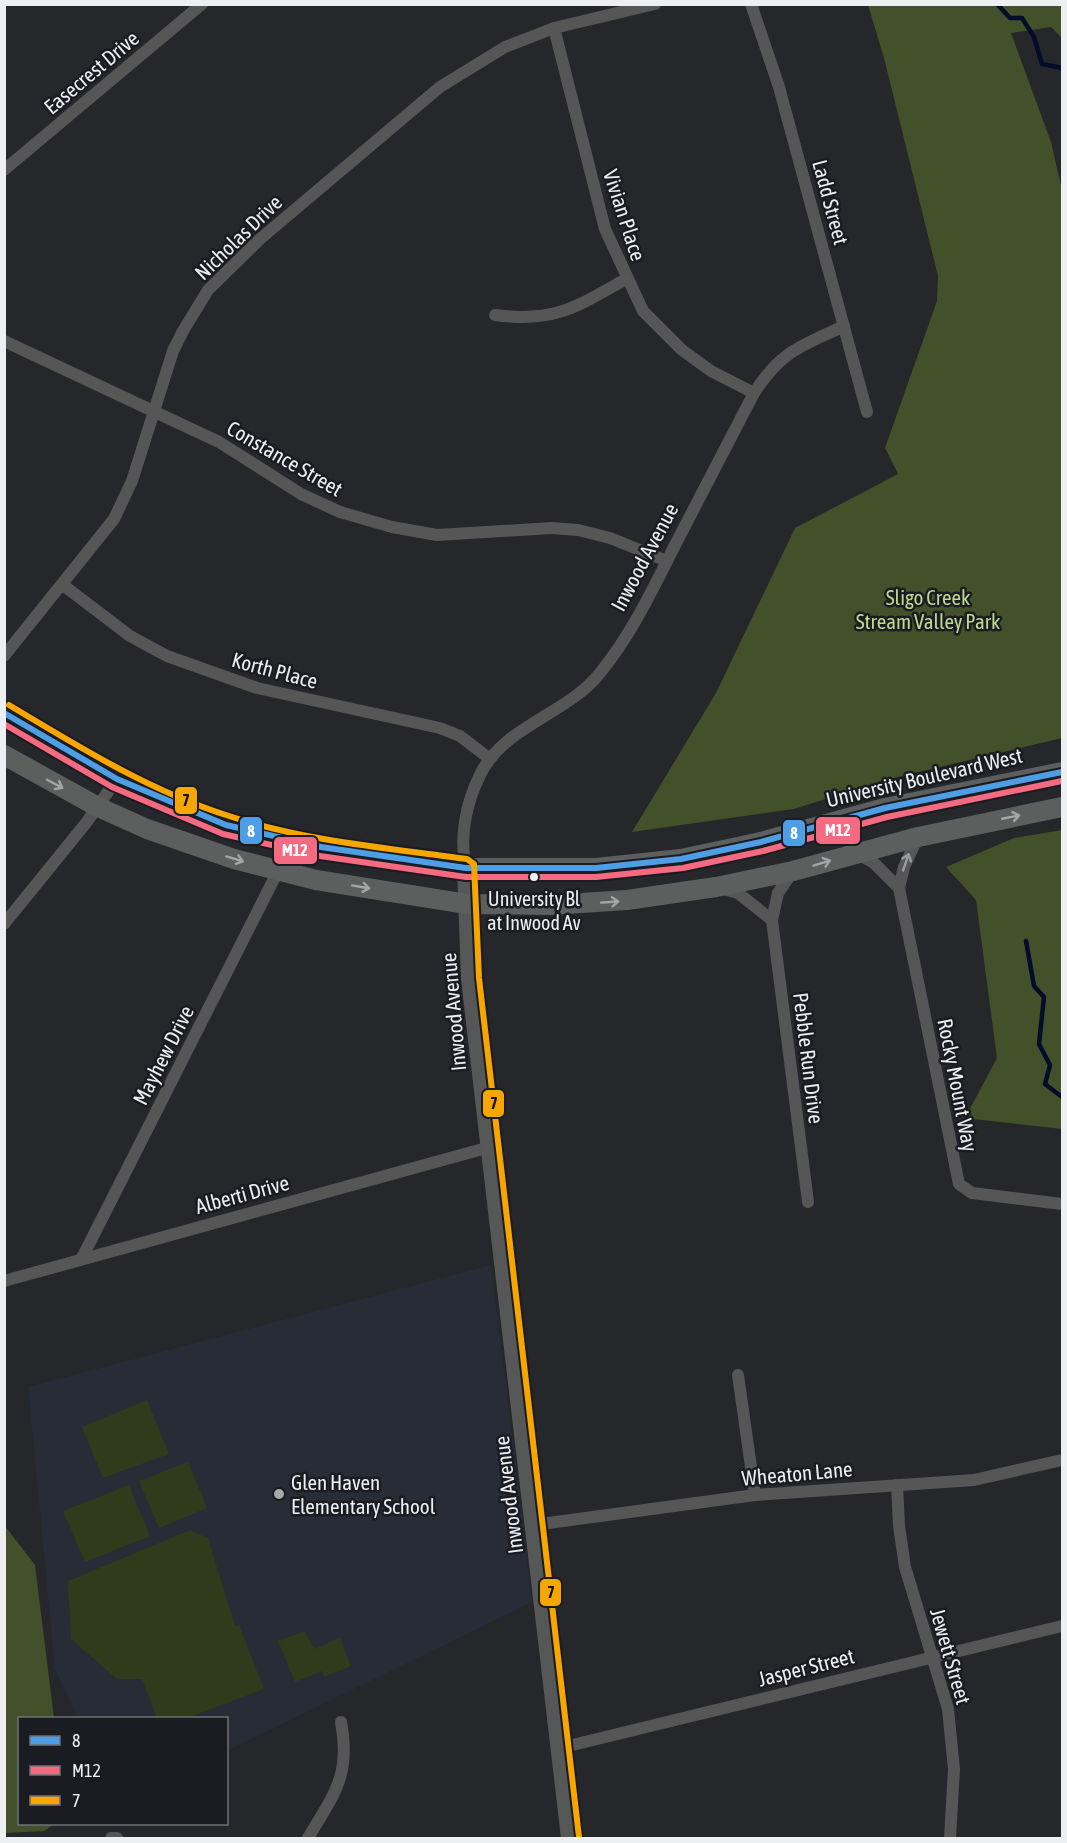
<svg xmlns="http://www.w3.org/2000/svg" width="1067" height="1843" font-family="'Asap Condensed',sans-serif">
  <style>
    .built { fill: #282c36 }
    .green { fill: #2f3b1a }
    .forest { fill: #425129 }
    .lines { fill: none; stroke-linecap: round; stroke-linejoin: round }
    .stream { stroke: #030c2a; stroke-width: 4.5 }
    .street { stroke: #565657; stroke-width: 12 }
    .secondary { stroke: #565757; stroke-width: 18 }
    .primary { stroke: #5d5e5e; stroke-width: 20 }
    .bus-1-casing { stroke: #1a1c22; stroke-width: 10 }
    .bus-2-casing { stroke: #1a1c22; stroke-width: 10 }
    .bus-3-casing { stroke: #1a1c22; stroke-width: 10 }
    .bus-1 { stroke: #4d9ee5; stroke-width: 6 }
    .bus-2 { stroke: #f46a80; stroke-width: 6 }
    .bus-3 { stroke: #f7a600; stroke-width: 6 }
    .oneway { stroke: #a5a6a8 }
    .oneway2 { stroke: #9a9b9d }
    .bus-dot { fill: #edeff3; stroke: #1a1c22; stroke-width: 2 }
    .poi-dot { fill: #a7a9ad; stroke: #1a1c22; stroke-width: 2 }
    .labels { text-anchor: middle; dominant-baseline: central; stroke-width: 5; stroke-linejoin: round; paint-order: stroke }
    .bus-label { font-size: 20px; fill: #edeff3; stroke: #1a1c22 }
    .street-label { font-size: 21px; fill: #edeff3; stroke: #1a1c22 }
    .park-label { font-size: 21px; fill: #bdda8f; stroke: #1a1c22 }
    .poi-label { font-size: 21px; fill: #edeff3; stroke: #1a1c22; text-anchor: start }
    .line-badge { stroke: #1a1c22; stroke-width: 2 }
    .badge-label { font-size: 16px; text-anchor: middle; font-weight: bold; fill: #fff }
    .pale-badge-label { font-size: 16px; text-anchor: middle; font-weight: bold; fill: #111 }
  </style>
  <rect width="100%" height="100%" fill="#25272a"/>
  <path class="built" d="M 491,1265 L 532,1602 L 227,1751 L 226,1718 L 78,1718 L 55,1669 L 28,1387 Z"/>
  <g class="green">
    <path d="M 147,1400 L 169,1454 L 103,1478 L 82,1427 Z"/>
    <path d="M 188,1462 L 207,1508 L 159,1528 L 139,1481 Z"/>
    <path d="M 129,1485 L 150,1536 L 85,1562 L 63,1511 Z"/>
    <path d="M 190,1530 L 208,1538 L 235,1626 L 239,1625 L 264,1689 L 187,1718 L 157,1718 L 142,1679 L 117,1679 L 71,1639 L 68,1581 Z"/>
    <path d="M 305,1631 L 314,1649 L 340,1638 L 351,1666 L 324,1677 L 322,1671 L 295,1682 L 278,1641 Z"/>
  </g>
  <g class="forest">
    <path d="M 868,5 L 1062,5 L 1062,38 L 1051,27 L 1011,33 L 1051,142 L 1062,190 L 1062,738 L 885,780 L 794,809 L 632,832 L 716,693 L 795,528 L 898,474 L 885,448 L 937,301 L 938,276 L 884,58 Z"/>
    <path d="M 1062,830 L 1062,1129 L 965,1118 L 997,1058 L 976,900 L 946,867 L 1014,838 Z"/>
    <path d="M 5,1526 L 35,1565 L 54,1718 L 20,1718 L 20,1824 L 55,1824 L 44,1831 L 5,1833 Z"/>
  </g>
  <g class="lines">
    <g class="stream">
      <path d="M 997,4 L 1010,18 L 1022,18 L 1034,37 L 1042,64 L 1062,68"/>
      <path d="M 1026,941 L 1034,986 L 1044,997 L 1039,1044 L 1050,1065 L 1045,1084 L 1062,1097"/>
    </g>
    <g class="street">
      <path d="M 751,4 L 779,87 L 867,412"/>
      <path d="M 554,28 L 605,229 L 643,311 L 682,350 L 711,371 L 754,393"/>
      <path d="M 4,170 L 202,4"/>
      <path d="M 495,315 C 555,323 576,307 626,279"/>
      <path d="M 4,341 L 219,442 L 301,494 L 340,512 L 392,527 L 437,535 L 551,528 L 578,530 L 610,538 L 667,561"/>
      <path d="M 63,585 L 130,636 L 167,656 L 257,688 L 440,728 L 460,736 L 490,759"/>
      <path d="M 4,656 L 114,519 L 132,481 L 173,351 L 183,331 L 208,290 L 260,239 L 440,87 L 505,47 L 554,28 L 655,4"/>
      <path d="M 918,837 L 904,867 L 899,888 L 959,1184 L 972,1193 L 1062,1204"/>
      <path d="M 856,853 L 874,863 L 899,888"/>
      <path d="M 466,868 C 459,838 466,803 480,775 C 503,726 568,714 600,673 C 631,635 652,591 674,547 C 701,496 727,444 754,393 C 782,350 800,347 844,326"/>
      <path d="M 793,871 L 778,893 L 772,920 L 808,1202"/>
      <path d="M 723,889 L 738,893 L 772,920"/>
      <path d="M 4,924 L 86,823 L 117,779"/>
      <path d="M 82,1258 L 278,871"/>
      <path d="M 4,1281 L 490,1147"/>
      <path d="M 738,1375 L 755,1495"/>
      <path d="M 897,1485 L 899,1526 L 905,1567 L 948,1709 L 954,1769 L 950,1838"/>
      <path d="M 534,1525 L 755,1495 L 974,1480 L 1062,1460"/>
      <path d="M 560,1748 L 1062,1626"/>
      <path d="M 111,1838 L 117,1838"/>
      <path d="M 308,1838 C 334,1794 351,1776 341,1722"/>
    </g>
    <path class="secondary" d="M 466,868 L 470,979 L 570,1838"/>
    <g class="primary">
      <path d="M 4,713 L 117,779 L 226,825 L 321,847 L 466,868 L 596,868 L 681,859 L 761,842 L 885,808 L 1062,772"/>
      <path d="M 4,755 L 98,807 L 147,829 L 234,859 L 316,880 L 467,904 L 551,905 L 627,900 L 716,887 L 793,871 L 918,837 L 1062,807"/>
    </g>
    <defs>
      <path id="bus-1" d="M 4,713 L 117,779 L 226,825 L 321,847 L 466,868 L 596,868 L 681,859 L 761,842 L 885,808 L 1062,772"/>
      <path id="bus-2" d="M 4,724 L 112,787 L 223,834 L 320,856 L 466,877 L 596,877 L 683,868 L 763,851 L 887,817 L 1062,781"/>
      <path id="bus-3" d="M 9,705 C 79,747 150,791 229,816 C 305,841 388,848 467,859 L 474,864 L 479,978 L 579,1837"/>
    </defs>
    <use href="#bus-1" class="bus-1-casing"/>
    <use href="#bus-2" class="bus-2-casing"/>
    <use href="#bus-3" class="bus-3-casing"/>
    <use href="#bus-1" class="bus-1"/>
    <use href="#bus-2" class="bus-2"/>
    <use href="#bus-3" class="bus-3"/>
  </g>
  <defs><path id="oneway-shaft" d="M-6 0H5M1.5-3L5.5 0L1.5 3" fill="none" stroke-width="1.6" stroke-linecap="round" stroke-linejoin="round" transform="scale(1.5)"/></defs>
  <g class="oneway">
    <use href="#oneway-shaft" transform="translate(55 784) rotate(28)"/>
    <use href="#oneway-shaft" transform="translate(1011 817) rotate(-11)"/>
    <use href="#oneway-shaft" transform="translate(235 859) rotate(17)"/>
    <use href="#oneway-shaft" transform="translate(822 863) rotate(-17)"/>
    <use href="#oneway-shaft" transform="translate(361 887) rotate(10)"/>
    <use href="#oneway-shaft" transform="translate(610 902) rotate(-4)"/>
  </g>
  <use class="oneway2" href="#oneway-shaft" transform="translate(906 862) rotate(-71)"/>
  <circle class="bus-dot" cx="534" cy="877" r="5"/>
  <circle class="poi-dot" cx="279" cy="1494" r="6"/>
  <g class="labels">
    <g class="bus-label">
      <text x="534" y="898">University Bl<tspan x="534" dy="24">at Inwood Av</tspan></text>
    </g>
    <g class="street-label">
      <text transform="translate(91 72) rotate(-40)">Easecrest Drive</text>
      <text transform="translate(831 202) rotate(75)">Ladd Street</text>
      <text transform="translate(625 215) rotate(72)">Vivian Place</text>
      <text transform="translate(238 237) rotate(-44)">Nicholas Drive</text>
      <text transform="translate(285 458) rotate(30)">Constance Street</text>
      <text transform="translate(644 557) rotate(-62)">Inwood Avenue</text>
      <text transform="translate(275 670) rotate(15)">Korth Place</text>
      <text transform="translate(924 777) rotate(-13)">University Boulevard West</text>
      <text transform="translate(453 1012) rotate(-95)">Inwood Avenue</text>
      <text transform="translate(163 1055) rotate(-63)">Mayhew Drive</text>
      <text transform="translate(809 1058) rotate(83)">Pebble Run Drive</text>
      <text transform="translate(958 1085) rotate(79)">Rocky Mount Way</text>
      <text transform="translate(242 1194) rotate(-15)">Alberti Drive</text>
      <text transform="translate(797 1473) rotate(-5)">Wheaton Lane</text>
      <text transform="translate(508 1495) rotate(-97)">Inwood Avenue</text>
      <text transform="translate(951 1656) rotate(74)">Jewett Street</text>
      <text transform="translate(806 1667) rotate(-14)">Jasper Street</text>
    </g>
    <g class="park-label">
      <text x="928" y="597">Sligo Creek<tspan x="928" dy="24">Stream Valley Park</tspan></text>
    </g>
    <g class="poi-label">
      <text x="291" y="1482">Glen Haven<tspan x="291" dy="24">Elementary School</tspan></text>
    </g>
  </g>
  <g class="line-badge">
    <rect x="174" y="786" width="24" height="29" rx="6" fill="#f7a600"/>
    <rect x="815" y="816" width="46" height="29" rx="6" fill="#f46a80"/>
    <rect x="239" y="816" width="24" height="29" rx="6" fill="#4d9ee5"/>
    <rect x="782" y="819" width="24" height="28" rx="6" fill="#4d9ee5"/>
    <rect x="273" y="836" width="45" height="29" rx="6" fill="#f46a80"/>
    <rect x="482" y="1089" width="23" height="29" rx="6" fill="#f7a600"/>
    <rect x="539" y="1578" width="23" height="29" rx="6" fill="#f7a600"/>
  </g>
  <g class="badge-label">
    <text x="838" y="836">M12</text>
    <text x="251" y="837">8</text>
    <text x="794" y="839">8</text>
    <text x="295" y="856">M12</text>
  </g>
  <g class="pale-badge-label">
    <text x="186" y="806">7</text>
    <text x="494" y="1109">7</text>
    <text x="551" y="1598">7</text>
  </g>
  <rect width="1067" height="1843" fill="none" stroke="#edeff3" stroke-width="12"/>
  <rect x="18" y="1717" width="210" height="108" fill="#1a1c22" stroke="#6e7076" stroke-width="1.5"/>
  <rect x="30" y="1736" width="30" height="9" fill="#4d9ee5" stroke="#6e7076" stroke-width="1.5"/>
  <text x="72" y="1747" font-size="18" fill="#edeff3">8</text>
  <rect x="30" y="1766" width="30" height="9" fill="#f46a80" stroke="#6e7076" stroke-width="1.5"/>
  <text x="72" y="1777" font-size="18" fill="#edeff3">M12</text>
  <rect x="30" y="1796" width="30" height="9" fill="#f7a600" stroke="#6e7076" stroke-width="1.5"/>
  <text x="72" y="1807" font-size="18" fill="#edeff3">7</text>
</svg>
